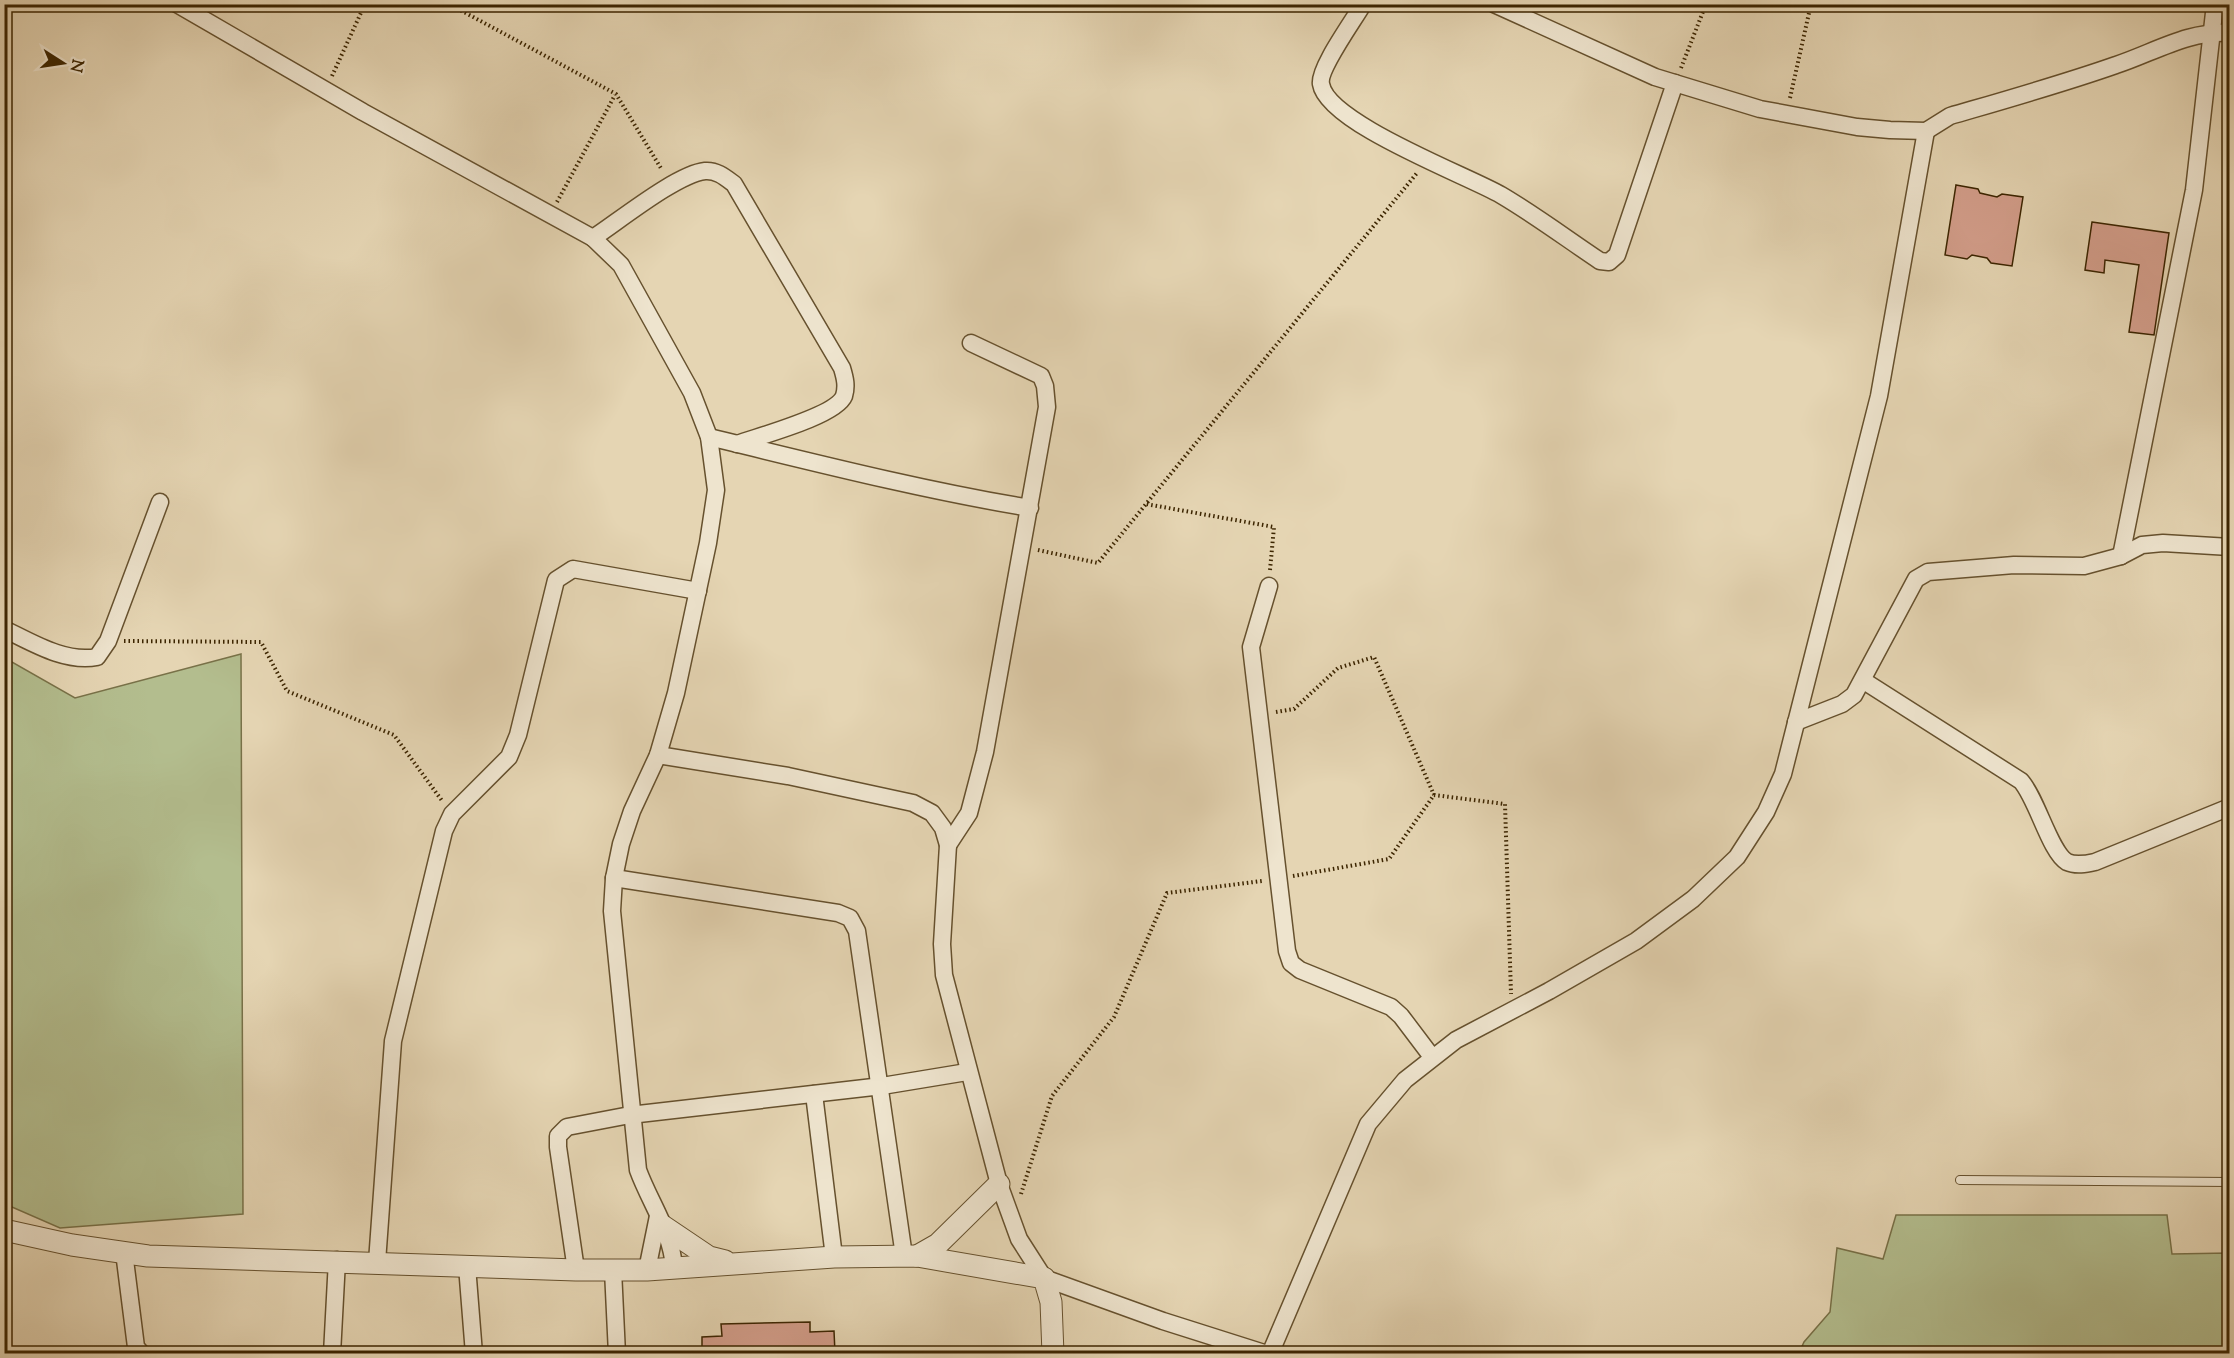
<svg xmlns="http://www.w3.org/2000/svg" width="2234" height="1358" font-family="'Sorts Mill Goudy',serif">
  <style>
    .green { fill: #b3bd8e; stroke: #787148; stroke-width: 1.5 }
    .building { fill: #d39e8b; stroke: #3c2501; stroke-width: 1.5 }
    .lines { fill: none; stroke-linecap: round; stroke-linejoin: round }
    .service-casing { stroke: #66512e; stroke-width: 10 }
    .minor-casing { stroke: #66512e; stroke-width: 19 }
    .tertiary-casing { stroke: #66512e; stroke-width: 23 }
    .path { stroke: #3c2501; stroke-width: 4; stroke-dasharray: 1.5 3; stroke-linecap: butt }
    .service { stroke: #eee4ce; stroke-width: 8 }
    .minor { stroke: #eee4ce; stroke-width: 16 }
    .tertiary { stroke: #eee4ce; stroke-width: 21 }
  </style>
  <rect width="100%" height="100%" fill="#e5d5b3"/>
  <filter id="stains"><feTurbulence type="fractalNoise" baseFrequency=".00333" numOctaves="4"/><feColorMatrix values="0 0 0 0 .2 0 0 0 0 .09 0 0 0 0 .02 0 0 0 .5 -.17"/></filter>
  <radialGradient id="worn" r=".72"><stop offset=".6" stop-color="#630" stop-opacity="0"/><stop offset="1" stop-color="#630" stop-opacity=".3"/></radialGradient>
  <g class="green">
    <path d="M 241,654 L 243,1214 L 60,1228 L 5,1204 L 5,658 L 75,698 Z"/>
    <path d="M 1896,1215 L 2167,1215 L 2172,1254 L 2229,1253 L 2229,1353 L 1799,1353 L 1804,1342 L 1830,1312 L 1837,1248 L 1883,1259 Z"/>
  </g>
  <g class="building">
    <path d="M 1956,185 L 1978,189 L 1980,193 L 1997,197 L 2002,194 L 2023,197 L 2012,266 L 1991,263 L 1987,258 L 1972,255 L 1967,259 L 1945,255 Z"/>
    <path d="M 2092,222 L 2169,233 L 2154,335 L 2129,332 L 2139,265 L 2105,260 L 2104,273 L 2085,270 Z"/>
    <path d="M 810,1322 L 810,1332 L 834,1331 L 835,1353 L 702,1353 L 702,1337 L 722,1336 L 721,1324 Z"/>
  </g>
  <g class="lines">
    <defs>
      <path id="service" d="M 1960,1180 L 2230,1182"/>
      <g id="minor">
        <path d="M 177,4 L 363,112 L 593,238 L 621,265 L 692,393 L 709,437 L 716,490 L 708,543 L 676,693 L 658,755 L 632,811 L 621,844 L 614,878 L 612,911 L 638,1170 C 650,1203 672,1232 674,1268"/>
        <path d="M 1363,4 C 1354,20 1318,69 1321,84 C 1327,123 1466,175 1501,195 C 1535,215 1567,239 1600,261 L 1609,262 L 1617,255 L 1675,83"/>
        <path d="M 1494,4 L 1655,77 L 1760,109 L 1857,127 L 1890,130 L 1926,131 L 1950,116 C 2005,100 2062,84 2116,65 C 2153,53 2189,30 2230,33"/>
        <path d="M 593,238 C 619,221 677,174 705,171 C 717,170 726,178 734,184 L 842,368 C 845,378 847,386 844,396 C 836,416 759,436 737,444"/>
        <path d="M 709,437 C 816,463 922,490 1030,508"/>
        <path d="M 2121,556 L 2194,190 L 2215,4"/>
        <path d="M 1269,586 L 1251,647 L 1287,951 L 1291,963 L 1300,970 L 1391,1007 L 1401,1016 L 1432,1057"/>
        <path d="M 4,629 C 33,643 65,663 97,657 L 108,641 L 160,502"/>
        <path d="M 1864,681 L 2021,781 C 2037,799 2050,852 2067,862 C 2076,866 2086,864 2095,862 L 2230,807"/>
        <path d="M 1796,722 L 1842,704 L 1854,695 L 1916,579 L 1928,572 L 2014,565 L 2084,566 L 2121,556 L 2142,545 L 2163,543 L 2230,547"/>
        <path d="M 658,755 L 788,776 L 913,803 L 932,813 L 943,828 L 948,845 L 942,944 L 944,975 L 999,1184 L 1019,1239 L 1044,1278 L 1163,1321 L 1267,1354"/>
        <path d="M 948,845 L 969,813 L 985,752 L 1047,407 L 1045,386 L 1041,376 L 971,343"/>
        <path d="M 614,878 L 838,913 L 850,918 L 857,931 L 904,1256"/>
        <path d="M 814,1094 L 834,1257"/>
        <path d="M 124,1252 L 136,1347 L 142,1354"/>
        <path d="M 377,1262 L 393,1041 L 444,831 L 452,814 L 509,757 L 518,735 L 556,580 L 573,569 L 698,591"/>
        <path d="M 467,1266 L 474,1354"/>
        <path d="M 576,1270 L 558,1147 L 558,1136 L 567,1127 L 630,1115 L 882,1086 L 967,1072"/>
        <path d="M 613,1270 L 617,1354"/>
        <path d="M 647,1270 L 658,1216"/>
        <path d="M 332,1354 L 337,1260"/>
        <path d="M 1270,1354 L 1368,1124 L 1405,1080 L 1456,1040 L 1549,991 L 1636,941 L 1693,899 L 1737,857 L 1766,812 L 1783,774 L 1879,396 L 1926,131"/>
      </g>
      <g id="tertiary">
        <path d="M 663,1226 L 709,1257 L 725,1261"/>
        <path d="M 4,1230 L 72,1245 L 148,1256 L 576,1270 L 647,1270 L 834,1257 L 917,1256 L 1044,1278 L 1051,1302 L 1053,1354"/>
        <path d="M 917,1256 L 938,1244 L 999,1184"/>
      </g>
    </defs>
    <use href="#service" class="service-casing"/>
    <use href="#minor" class="minor-casing"/>
    <use href="#tertiary" class="tertiary-casing"/>
    <g class="path">
      <path d="M 449,4 L 616,94 L 662,170"/>
      <path d="M 1681,68 L 1706,4"/>
      <path d="M 332,76 L 365,4"/>
      <path d="M 1790,98 L 1811,4"/>
      <path d="M 557,202 L 615,95"/>
      <path d="M 1038,550 L 1098,563 L 1146,504"/>
      <path d="M 1270,570 L 1274,527 L 1146,504 L 1417,173"/>
      <path d="M 124,641 L 261,642 L 287,691 L 394,735 L 443,802"/>
      <path d="M 1276,712 L 1294,709 L 1338,668 L 1374,657 L 1434,795"/>
      <path d="M 1293,876 L 1389,859 L 1434,795 L 1505,804 L 1511,994"/>
      <path d="M 1021,1194 L 1052,1096 L 1114,1017 L 1167,893 L 1262,881"/>
    </g>
    <use href="#service" class="service"/>
    <use href="#minor" class="minor"/>
    <use href="#tertiary" class="tertiary"/>
  </g>
  <rect width="2234" height="1358" fill="none" stroke="#e5d5b3" stroke-width="24"/>
  <rect x="6" y="6" width="2222" height="1346" fill="none" stroke="#3c2501" stroke-width="3"/>
  <rect x="12" y="12" width="2210" height="1334" fill="none" stroke="#3c2501" stroke-width="1.5"/>
  <g transform="translate(63 63) rotate(102)" stroke="#eee4ce" stroke-width="4.5" paint-order="stroke">
  <path d="M0-4.5L10 22L0 15L-10 22Z" fill="#3c2501"/>
  <text y="-9" font-size="16" font-weight="bold" text-anchor="middle" fill="#3c2501">N</text>
  </g>
  <rect width="100%" height="100%" filter="url(#stains)"/>
  <rect width="100%" height="100%" fill="url(#worn)"/>
</svg>
